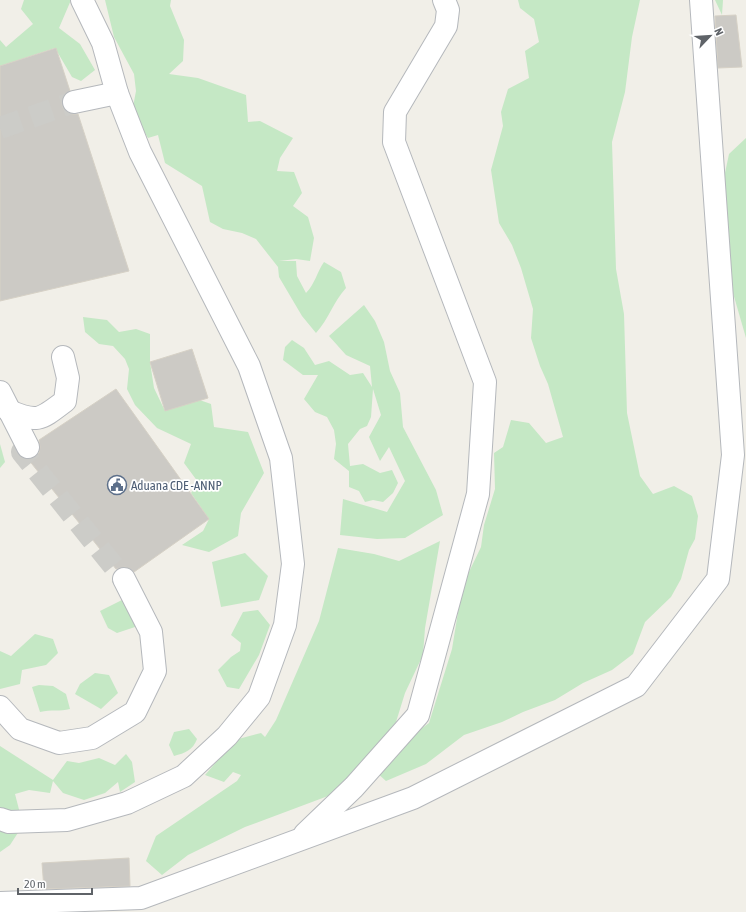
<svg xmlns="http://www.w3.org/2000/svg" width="746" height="912" font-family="'Asap Condensed',sans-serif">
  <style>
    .green { fill: #c5e8c5 }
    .building { fill: #cccac5; stroke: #d6d1c6 }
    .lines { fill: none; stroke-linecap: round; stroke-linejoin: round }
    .minor-tunnel { stroke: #ccccc8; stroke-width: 22; stroke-dasharray: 22 11; stroke-linecap: butt }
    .minor-casing { stroke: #b5b8bc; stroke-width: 24 }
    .minor { stroke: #fff; stroke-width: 22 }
    .labels { text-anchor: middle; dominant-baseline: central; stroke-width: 3.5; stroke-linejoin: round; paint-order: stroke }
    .service-label { font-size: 13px; fill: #4e5e75; stroke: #fff; text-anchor: start }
  </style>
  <rect width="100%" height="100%" fill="#f1efe8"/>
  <g class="green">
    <path d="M 24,0 L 71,0 L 59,28 L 80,44 L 95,70 L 81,81 L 72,77 L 55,48 L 0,66 L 0,40 L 6,47 L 33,24 L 21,9 Z"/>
    <path d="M 105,0 L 171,0 L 170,6 L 184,40 L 183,61 L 169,74 L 198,78 L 246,95 L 248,122 L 260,121 L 293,138 L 280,158 L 277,171 L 294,172 L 302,193 L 293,206 L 308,217 L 314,238 L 310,261 L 296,259 L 279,261 L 296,261 L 297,276 L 306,293 C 315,284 317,272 324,262 L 341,272 L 346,288 C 333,302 329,319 316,333 L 302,316 L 279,277 L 278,267 L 256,239 L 242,233 L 223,229 L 210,222 L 202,186 L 165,163 L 158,135 L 148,138 L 132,112 L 136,91 L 134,74 L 114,37 Z"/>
    <path d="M 518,0 L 640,0 L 632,37 L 625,92 L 612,142 L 616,269 L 624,314 L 627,413 L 640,476 L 653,494 L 674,486 L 692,496 L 698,516 L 695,539 L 689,550 L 681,579 L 671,597 L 645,622 L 633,654 L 612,670 L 583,683 L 555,700 L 523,712 L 502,722 L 464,735 L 426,764 L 386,781 L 376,772 L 402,743 L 429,723 L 452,649 L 460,600 L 468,574 L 481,547 L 484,525 L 495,489 L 494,453 L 503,447 L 511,420 L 529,423 L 546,443 L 563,437 L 548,384 L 540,366 L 531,338 L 533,309 L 521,268 L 512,245 L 499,223 L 491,170 L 503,126 L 501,112 L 508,89 L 529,78 L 525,51 L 539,42 L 534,19 L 520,8 Z"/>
    <path d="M 715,0 L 723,0 L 722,15 Z"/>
    <path d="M 746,138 L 746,338 L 733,293 L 724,194 L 725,173 L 729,154 Z"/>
    <path d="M 364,305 L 375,321 L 384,342 L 390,371 L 400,393 L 403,427 L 436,490 L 443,515 L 405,538 L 377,539 L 340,535 L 343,499 L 387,512 L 405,481 L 389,447 L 380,461 L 369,437 L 381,415 L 373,389 L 371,417 L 367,426 L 360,429 L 348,444 L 350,466 L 363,464 L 380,473 L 392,470 L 398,483 L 393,493 L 383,502 L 373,500 L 365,502 L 359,491 L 349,487 L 349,471 L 334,459 L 336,444 L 334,430 L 327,417 L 315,412 L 304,399 L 318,375 L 303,375 L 283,360 L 285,347 L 292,340 L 304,348 L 315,365 L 329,361 L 350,375 L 363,373 L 372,387 L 370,366 L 346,355 L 329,336 Z"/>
    <path d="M 83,317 L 107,320 L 119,332 L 136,329 L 150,334 L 150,362 L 154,388 L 165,411 L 191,397 L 211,404 L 214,427 L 248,432 L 264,473 L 241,513 L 238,536 L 209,552 L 182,545 L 203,531 L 209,519 L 191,493 L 198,482 L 184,463 L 191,444 L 157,428 L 135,405 L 127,389 L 129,369 L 125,359 L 113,346 L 99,344 L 85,332 Z"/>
    <path d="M 0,444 L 5,462 L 0,468 Z"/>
    <path d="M 440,541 L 425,628 L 423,655 L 405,693 L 396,722 L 350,779 L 328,796 L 245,827 L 188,855 L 162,875 L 146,861 L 156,836 L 237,781 L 241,775 L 233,772 L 224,782 L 205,775 L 218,760 L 216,745 L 261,733 L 265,737 L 276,720 L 319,621 L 338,548 L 374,554 L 399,561 Z"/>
    <path d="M 245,553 L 268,576 L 259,600 L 221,607 L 212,562 Z"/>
    <path d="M 135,599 L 142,613 L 135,627 L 117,633 L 108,628 L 100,611 L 122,600 Z"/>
    <path d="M 258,610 L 270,625 L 259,655 L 239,689 L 227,687 L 218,670 L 231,657 L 240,651 L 241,643 L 231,635 L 243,612 Z"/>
    <path d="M 35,634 L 53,639 L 58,653 L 46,665 L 22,670 L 20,684 L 0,689 L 0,651 L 11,656 Z"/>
    <path d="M 95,673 L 109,675 L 118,693 L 101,709 L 75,694 L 80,684 Z"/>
    <path d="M 39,685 L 53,686 L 66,694 L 70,709 C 60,712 51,709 40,712 L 32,687 Z"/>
    <path d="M 189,729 L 197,739 C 193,750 185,753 174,756 L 169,745 L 174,732 Z"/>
    <path d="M 0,746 L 53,780 L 67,761 L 79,763 L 99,758 L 115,765 L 126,754 L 132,762 L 135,782 L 120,792 L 118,782 L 105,793 L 84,800 L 63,793 L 53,781 L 50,793 L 29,790 L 15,794 L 23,825 L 10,845 L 0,852 Z"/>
  </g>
  <g class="building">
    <path d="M 736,15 L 742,67 L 718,68 L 715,16 Z"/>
    <path d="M 56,48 L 70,91 L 62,98 L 62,105 L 64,110 L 70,114 L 78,114 L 129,271 L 0,301 L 0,66 Z"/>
    <path d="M 192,349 L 208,398 L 165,411 L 150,362 Z"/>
    <path d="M 116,389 L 209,519 L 134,572 L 125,567 L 116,569 L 28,459 L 34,458 L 39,453 L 40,447 L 39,440 Z"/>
    <path d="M 129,858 L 130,886 L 44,889 L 42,863 Z"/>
  </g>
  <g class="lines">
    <g class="minor-tunnel">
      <path d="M 0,128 L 74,102"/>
      <path d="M 28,447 L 22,452 L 124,579"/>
    </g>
    <defs>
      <g id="minor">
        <path d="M 74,102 L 117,93"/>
        <path d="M 0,392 L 28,447"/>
        <path d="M 9,411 C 38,423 40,420 65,401 L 68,378 L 63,357"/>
        <path d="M 0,707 L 20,729 L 59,743 L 92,738 L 135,712 L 155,671 L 151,632 L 124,579"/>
        <path d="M 0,819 L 9,822 L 67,820 L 127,803 L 184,776 L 227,736 L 259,697 L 285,625 L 293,564 L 281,458 L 249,366 L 140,152 L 117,93 L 103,43 L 82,0"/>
        <path d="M 305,834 L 354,787 L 418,715 L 478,494 L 485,382 L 394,142 L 395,112 L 446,26 L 448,10 L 444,0"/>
        <path d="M 0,903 L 141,898 L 413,798 L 636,686 L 718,579 L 733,455 L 701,0"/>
      </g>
    </defs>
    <use href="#minor" class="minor-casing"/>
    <use href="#minor" class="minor"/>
  </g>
  <defs>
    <symbol id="civic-ring" viewBox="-11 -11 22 22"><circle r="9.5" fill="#fff" stroke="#5c6f8a" stroke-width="1.5"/><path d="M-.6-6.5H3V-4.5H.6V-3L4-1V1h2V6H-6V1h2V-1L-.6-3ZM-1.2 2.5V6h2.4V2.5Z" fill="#5c6f8a"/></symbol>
  </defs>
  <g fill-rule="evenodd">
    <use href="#civic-ring" x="106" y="474" width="22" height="22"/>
  </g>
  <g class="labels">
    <g class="service-label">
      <text x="131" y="485">Aduana CDE -ANNP</text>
    </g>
  </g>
  <g transform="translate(710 36) rotate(65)" stroke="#ffffff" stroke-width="3" paint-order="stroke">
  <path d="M0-3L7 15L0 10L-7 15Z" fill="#5f6368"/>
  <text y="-6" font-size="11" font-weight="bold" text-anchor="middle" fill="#5f6368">N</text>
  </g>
  <path d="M18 888v6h74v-6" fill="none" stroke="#5f6368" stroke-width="2"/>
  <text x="24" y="888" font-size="12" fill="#5f6368" stroke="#ffffff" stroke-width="3" paint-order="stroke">20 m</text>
</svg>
